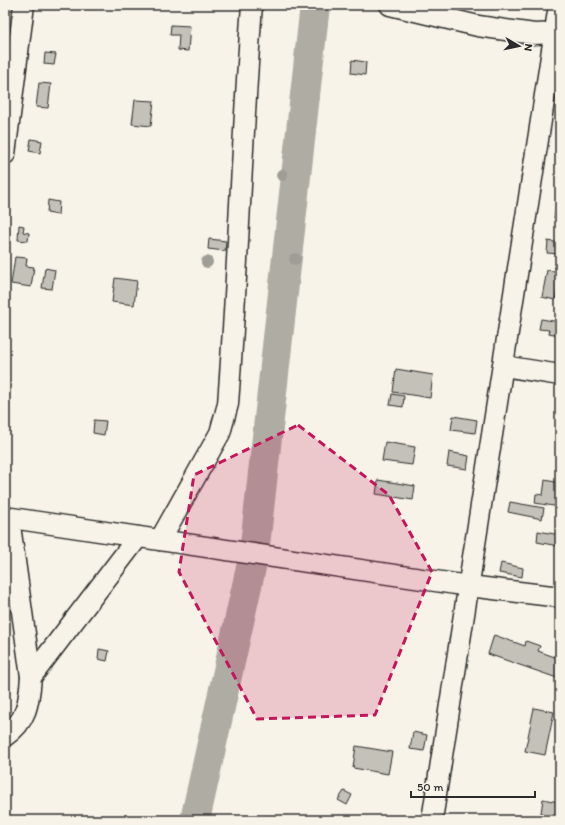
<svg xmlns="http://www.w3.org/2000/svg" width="565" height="825" font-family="Itim,sans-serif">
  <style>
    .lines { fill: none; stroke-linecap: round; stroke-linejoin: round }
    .river { stroke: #afaca4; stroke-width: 30 }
    .building { fill: #c4c1b9; stroke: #2b2b2b }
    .minor-casing { stroke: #2b2b2b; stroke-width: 23 }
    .minor { stroke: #f7f3e8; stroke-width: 20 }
    .tree { fill: #9f9d96 }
    .marked { fill: #c2185b; fill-opacity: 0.2; stroke: #c2185b; stroke-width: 3; stroke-dasharray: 8 5; stroke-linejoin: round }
  </style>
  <rect width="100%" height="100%" fill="#f7f3e8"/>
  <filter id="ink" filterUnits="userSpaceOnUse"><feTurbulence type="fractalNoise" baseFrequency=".025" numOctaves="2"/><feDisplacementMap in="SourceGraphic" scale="8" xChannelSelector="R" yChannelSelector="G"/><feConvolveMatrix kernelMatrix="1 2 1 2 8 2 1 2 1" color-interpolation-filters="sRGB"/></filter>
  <g filter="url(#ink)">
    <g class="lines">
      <path class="river" d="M 195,820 L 254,554 L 315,5"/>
    </g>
    <g class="building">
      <path d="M 171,25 L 190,26 L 188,51 L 178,50 L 179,35 L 170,35 Z"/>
      <path d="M 45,53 L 56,54 L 54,65 L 44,64 Z"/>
      <path d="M 352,60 L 366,62 L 365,75 L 351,73 Z"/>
      <path d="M 39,83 L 51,84 L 48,108 L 36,107 Z"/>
      <path d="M 135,100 L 154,101 L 151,126 L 132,124 Z"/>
      <path d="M 31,139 L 42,141 L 40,153 L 29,151 Z"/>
      <path d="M 48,200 L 59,202 L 58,215 L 47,213 Z"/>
      <path d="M 556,206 L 560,207 L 560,219 L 554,218 Z"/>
      <path d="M 19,225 L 24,226 L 23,232 L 29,233 L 28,241 L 18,240 Z"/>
      <path d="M 209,239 L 226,241 L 225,251 L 208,249 Z"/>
      <path d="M 548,241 L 560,243 L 559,254 L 547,253 Z"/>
      <path d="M 15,257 L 27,258 L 26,266 L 34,267 L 31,287 L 11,284 Z"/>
      <path d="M 45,268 L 55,270 L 52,289 L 42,288 Z"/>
      <path d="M 547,270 L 560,272 L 560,292 L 557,291 L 555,300 L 542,297 Z"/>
      <path d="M 115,278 L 137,281 L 134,305 L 112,302 Z"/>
      <path d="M 541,319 L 560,322 L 560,335 L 548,333 L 549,330 L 539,329 Z"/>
      <path d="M 396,369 L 433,375 L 430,398 L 393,392 Z"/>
      <path d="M 392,394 L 404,396 L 403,407 L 390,405 Z"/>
      <path d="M 453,416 L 477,420 L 475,433 L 451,430 Z"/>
      <path d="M 94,420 L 106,421 L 104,435 L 93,433 Z"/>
      <path d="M 385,442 L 415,447 L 412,465 L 382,461 Z"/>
      <path d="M 449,452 L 469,456 L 467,469 L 447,466 Z"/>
      <path d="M 378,480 L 415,486 L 413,500 L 376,494 Z"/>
      <path d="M 545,480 L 560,483 L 560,507 L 535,503 L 536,494 L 543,495 Z"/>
      <path d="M 510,502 L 544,508 L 542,519 L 508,512 Z"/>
      <path d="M 538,531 L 560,535 L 558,546 L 537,542 Z"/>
      <path d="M 501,563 L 523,568 L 522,577 L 499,573 Z"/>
      <path d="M 494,635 L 525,646 L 526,641 L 540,646 L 538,651 L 560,659 L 560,679 L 488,654 Z"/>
      <path d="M 99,649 L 109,651 L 107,661 L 98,659 Z"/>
      <path d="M 534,708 L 554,712 L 545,755 L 525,751 Z"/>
      <path d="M 413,732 L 427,735 L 424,751 L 410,749 Z"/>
      <path d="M 356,746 L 392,752 L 388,774 L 353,768 Z"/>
      <path d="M 344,791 L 352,795 L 347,805 L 338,800 Z"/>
      <path d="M 543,799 L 558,802 L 556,820 L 540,820 Z"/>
    </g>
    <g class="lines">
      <defs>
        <g id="minor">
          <path d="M 390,5 L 478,26 L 534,34 L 560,33"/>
          <path d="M 5,154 L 24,5"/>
          <path d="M 503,366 L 560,375"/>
          <path d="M 5,517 L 469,586 L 560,597"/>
          <path d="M 9,518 L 31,677"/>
          <path d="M 160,540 L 220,433 L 228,404 C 238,271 242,138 252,5"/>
          <path d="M 5,736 C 27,721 29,703 31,677 L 138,537"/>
          <path d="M 432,820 L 559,5"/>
        </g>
      </defs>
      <use href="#minor" class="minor-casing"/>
      <use href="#minor" class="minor"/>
    </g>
    <g class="tree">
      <circle cx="282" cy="175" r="6"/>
      <circle cx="295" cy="259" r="6"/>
      <circle cx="207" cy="262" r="6"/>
    </g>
  </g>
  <path class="marked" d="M 298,425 L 389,495 L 432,572 L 375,715 L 257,719 L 179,572 L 194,475 Z"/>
  <rect width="565" height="825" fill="none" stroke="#f7f3e8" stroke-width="20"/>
  <rect x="10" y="10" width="545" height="805" fill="none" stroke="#2b2b2b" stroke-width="1.5" filter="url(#ink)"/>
  <g transform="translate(519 46) rotate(99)" stroke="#f7f3e8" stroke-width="3" paint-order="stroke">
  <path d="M0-3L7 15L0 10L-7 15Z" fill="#2b2b2b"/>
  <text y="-6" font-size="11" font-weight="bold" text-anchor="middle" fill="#2b2b2b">N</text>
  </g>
  <path d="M411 791v6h124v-6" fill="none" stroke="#2b2b2b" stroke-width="2"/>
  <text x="417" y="791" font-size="12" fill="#2b2b2b" stroke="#f7f3e8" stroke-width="3" paint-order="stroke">50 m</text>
</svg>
